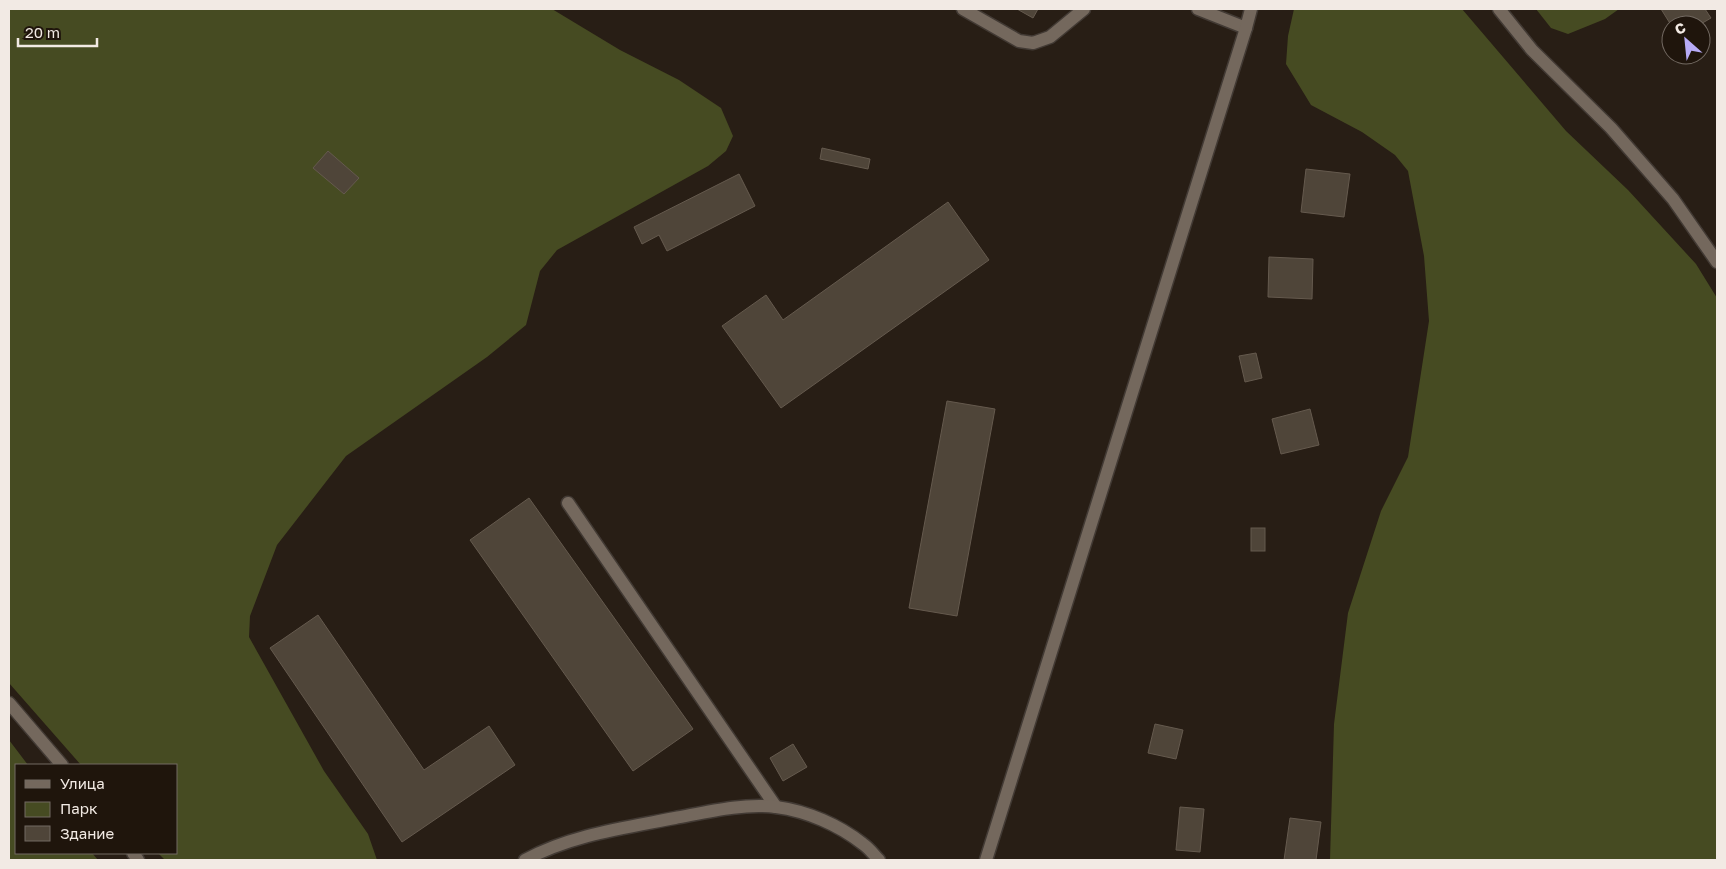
<svg xmlns="http://www.w3.org/2000/svg" width="1726" height="869" font-family="'Golos Text',sans-serif">
  <style>
    .green { fill: #464b22 }
    .building { fill: #4f4539; stroke: #655a4e }
    .lines { fill: none; stroke-linecap: round; stroke-linejoin: round }
    .minor-casing { stroke: #423a34; stroke-width: 15 }
    .minor { stroke: #74685d; stroke-width: 12 }
  </style>
  <rect width="100%" height="100%" fill="#281e15"/>
  <g class="green">
    <path d="M 9,9 L 552,9 L 620,50 L 679,80 L 721,108 L 733,136 L 726,151 L 708,166 L 557,250 L 540,271 L 526,325 L 487,357 L 346,456 L 277,545 L 250,616 L 249,637 L 324,771 L 368,834 L 377,860 L 165,860 L 158,853 L 176,853 L 176,765 L 81,765 L 9,683 Z"/>
    <path d="M 1294,9 L 1462,9 L 1566,131 L 1628,190 L 1696,264 L 1717,298 L 1717,860 L 1330,860 L 1334,724 L 1348,613 L 1381,511 L 1408,457 L 1429,321 L 1424,256 L 1408,171 L 1395,155 L 1362,132 L 1311,105 L 1286,64 L 1288,36 Z"/>
    <path d="M 1536,9 L 1619,9 L 1605,19 L 1568,34 L 1551,28 Z"/>
    <path d="M 9,740 L 28,765 L 16,765 L 16,853 L 92,853 L 98,860 L 9,860 Z"/>
  </g>
  <g class="building">
    <path d="M 1017,9 L 1038,9 L 1033,18 Z"/>
    <path d="M 1661,9 L 1705,9 L 1711,18 L 1699,25 L 1671,25 Z"/>
    <path d="M 822,148 L 870,159 L 868,169 L 820,159 Z"/>
    <path d="M 328,151 L 359,178 L 344,194 L 313,168 Z"/>
    <path d="M 1306,169 L 1350,174 L 1344,217 L 1301,212 Z"/>
    <path d="M 739,174 L 755,206 L 667,251 L 659,235 L 642,244 L 634,227 Z"/>
    <path d="M 948,202 L 989,260 L 781,408 L 722,326 L 766,295 L 783,320 Z"/>
    <path d="M 1269,257 L 1313,259 L 1312,299 L 1268,297 Z"/>
    <path d="M 1256,353 L 1262,378 L 1245,382 L 1239,356 Z"/>
    <path d="M 947,401 L 995,409 L 957,616 L 909,608 Z"/>
    <path d="M 1310,409 L 1319,445 L 1281,454 L 1272,419 Z"/>
    <path d="M 529,498 L 693,729 L 633,771 L 470,540 Z"/>
    <rect x="1251" y="528" width="14" height="23"/>
    <path d="M 318,615 L 424,770 L 489,726 L 515,765 L 402,842 L 270,648 Z"/>
    <path d="M 1155,724 L 1183,730 L 1176,759 L 1148,753 Z"/>
    <path d="M 793,744 L 807,767 L 783,781 L 770,758 Z"/>
    <path d="M 1180,807 L 1204,809 L 1200,852 L 1176,850 Z"/>
    <path d="M 1290,818 L 1321,822 L 1316,860 L 1284,860 Z"/>
  </g>
  <g class="lines">
    <defs>
      <g id="minor">
        <path d="M 963,9 L 1019,41 L 1033,43 L 1050,37 L 1084,9"/>
        <path d="M 1198,9 L 1246,28"/>
        <path d="M 1499,9 L 1532,50 L 1611,128 L 1673,199 L 1717,262"/>
        <path d="M 568,503 L 776,807"/>
        <path d="M 9,703 L 62,765"/>
        <path d="M 133,853 L 138,860"/>
        <path d="M 525,860 C 571,835 624,828 675,818 C 707,812 743,803 776,807 C 807,811 839,825 863,844 C 869,848 874,855 879,860"/>
        <path d="M 986,860 L 1246,28 L 1251,9"/>
      </g>
    </defs>
    <use href="#minor" class="minor-casing"/>
    <use href="#minor" class="minor"/>
  </g>
  <rect width="1726" height="869" fill="none" stroke="#f2eae4" stroke-width="20"/>
  <rect x="15" y="764" width="162" height="90" fill="#1f150c" stroke="#736a62"/>
  <rect x="25" y="780" width="25" height="8" fill="#74685d" stroke="#736a62"/>
  <text x="60" y="789" font-size="15" fill="#f2eae4">Улица</text>
  <rect x="25" y="802" width="25" height="15" fill="#464b22" stroke="#736a62"/>
  <text x="60" y="814" font-size="15" fill="#f2eae4">Парк</text>
  <rect x="25" y="826" width="25" height="15" fill="#4f4539" stroke="#736a62"/>
  <text x="60" y="839" font-size="15" fill="#f2eae4">Здание</text>
  <g transform="translate(1686 40) rotate(333)"><circle r="24" fill="#1f150c" stroke="#736a62"/>
  <path d="M0-4L9 19L0 12L-9 19Z" fill="#b7abf7"/>
  <text y="-8" font-size="14" font-weight="bold" text-anchor="middle" fill="#f2eae4">С</text>
  </g>
  <path d="M18 38v8h79v-8" fill="none" stroke="#f2eae4" stroke-width="2.5"/>
  <text x="25" y="38" font-size="15" fill="#f2eae4" stroke="#1f150c" stroke-width="4" paint-order="stroke">20 m</text>
</svg>
